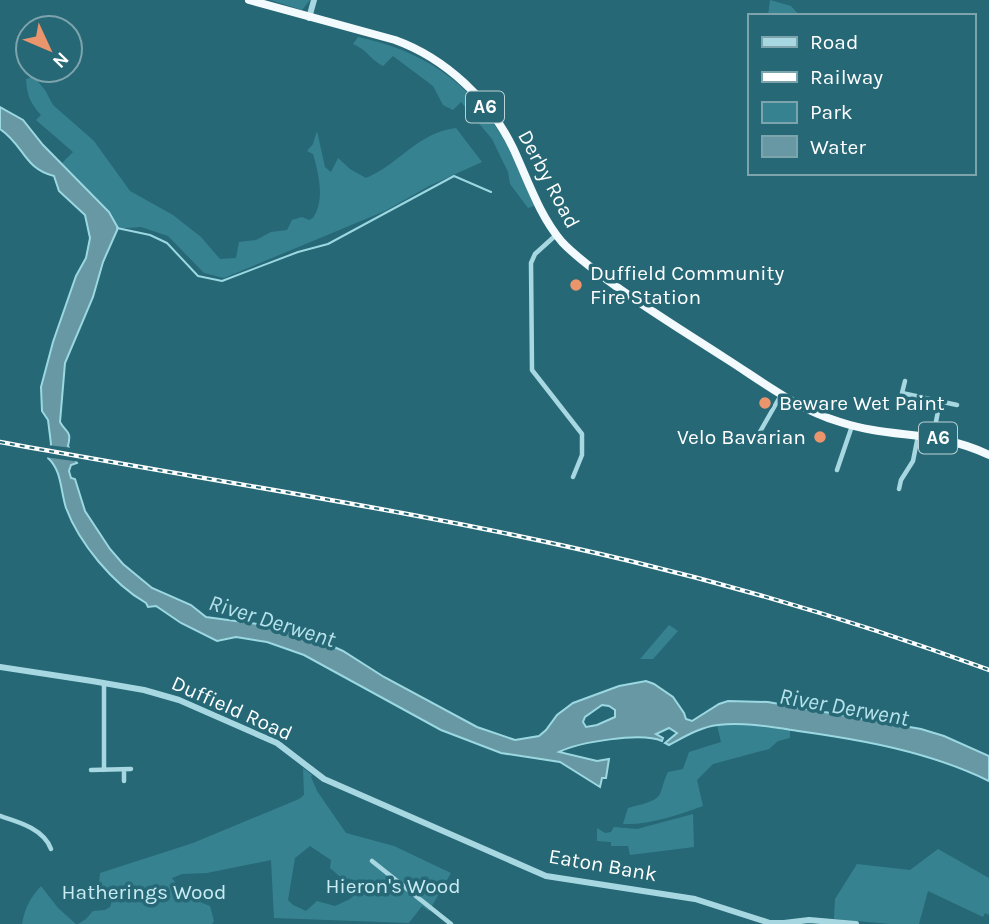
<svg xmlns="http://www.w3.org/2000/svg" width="989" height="924" viewBox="0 0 989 924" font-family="Karla,sans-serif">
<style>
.green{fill:#378291;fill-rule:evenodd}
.water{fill:#6798a3;stroke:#9bd8e2;stroke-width:2;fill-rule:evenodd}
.pier{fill:#266876}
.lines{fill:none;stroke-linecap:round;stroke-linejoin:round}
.stream{stroke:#9bd8e2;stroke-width:2}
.minor{stroke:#a7d8e2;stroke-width:4.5}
.tertiary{stroke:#a7d8e2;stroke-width:6}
.trunk{stroke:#f2fafd;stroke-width:8}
.rail-casing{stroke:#fff;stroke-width:4.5}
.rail{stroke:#266876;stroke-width:2;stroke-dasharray:5;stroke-linecap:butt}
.poi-dot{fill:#ea956c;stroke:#266876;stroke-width:2.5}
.labels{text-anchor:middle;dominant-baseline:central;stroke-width:7;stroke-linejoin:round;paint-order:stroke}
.shield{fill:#266876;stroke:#bed2d6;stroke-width:2}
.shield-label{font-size:19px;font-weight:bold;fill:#fff}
.street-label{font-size:21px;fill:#fff;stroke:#266876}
.poi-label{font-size:21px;fill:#fff;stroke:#266876;text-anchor:start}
.park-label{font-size:21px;fill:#c9ebf2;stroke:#266876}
.water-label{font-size:23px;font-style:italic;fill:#b5e2eb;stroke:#266876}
</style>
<rect width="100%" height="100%" fill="#266876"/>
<!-- green -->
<path class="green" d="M 270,0 L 310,0 L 302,10 Z
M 770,0 L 791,6 L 800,16 L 768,16 Z
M 358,37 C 421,50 469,81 503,138 C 515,159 524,184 534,206 L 528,208 L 510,184 L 508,172 L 492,139 L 461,102 L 453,110 L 443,105 L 433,86 L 393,56 L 383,66 C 372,61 366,49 353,44 Z
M 34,77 L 45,90 L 53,105 L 94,141 L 130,191 L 173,215 L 201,237 L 220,259 L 236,258 L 239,242 L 256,240 L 271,232 L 287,230 L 292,220 L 302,217 L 309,220 L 313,218 C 325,201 319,174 313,154 L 307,151 L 313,144 L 317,131 L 325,167 L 331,172 L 338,158 L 350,169 L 366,178 C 398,165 417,133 456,128 L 482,162 L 429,186 L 385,211 L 224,278 L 204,273 L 168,236 L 141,227 L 112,229 L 109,212 C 92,198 79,179 62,163 L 73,152 L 36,120 L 41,115 C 30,103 27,95 26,79 Z
M 669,625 L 678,631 L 653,659 L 640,659 Z
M 717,725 L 745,725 L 790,730 L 790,738 L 778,741 L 769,749 L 713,764 L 697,780 L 703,806 C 678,815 650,825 623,824 L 628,808 C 637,805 655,803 660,794 C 663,787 664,779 668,772 L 683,769 L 689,752 L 721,742 Z
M 303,768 L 312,775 L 311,777 L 317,791 L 346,833 L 394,846 L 451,873 L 429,911 L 422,906 L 409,923 L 274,918 L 271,860 L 207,873 L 182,874 L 172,878 L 185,896 L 210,906 L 214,921 L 212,924 L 78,924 L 86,919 L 93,911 L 105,910 L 110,907 L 113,898 L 99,884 L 100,873 L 193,843 L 299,799 L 304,795 ZM 310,846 L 331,860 L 330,868 L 345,881 L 349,878 L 358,891 L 350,899 L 335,906 L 317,901 L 306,911 L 293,905 L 288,900 L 295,858 Z
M 693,814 L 694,847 L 630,855 L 628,846 L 611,846 L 611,842 L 597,841 L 597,828 L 605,833 L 611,832 L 614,827 L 637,829 Z
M 938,849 L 989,878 L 989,915 L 985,913 L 983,917 L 928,891 L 919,924 L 890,924 L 834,919 L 835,899 L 857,864 L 910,870 Z
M 41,886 L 58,908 L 76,924 L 22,924 C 25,908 30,898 41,886 Z"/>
<!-- water -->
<path class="water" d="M 0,107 L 23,120 L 43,145 L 109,212 L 118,228 L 103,262 L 93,297 L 65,363 L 60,422 C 66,433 72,430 68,446 L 77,463 L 71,465 L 69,471 L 71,478 L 75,479 L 85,511 L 110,549 L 123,564 L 152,588 L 191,605 L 206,617 L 294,629 L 343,651 L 384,677 L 477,727 L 515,740 L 539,736 L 546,730 L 557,715 L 573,703 L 619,686 L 646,681 L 654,684 L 673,697 L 684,713 L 686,719 L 692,721 L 719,704 L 728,701 L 768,702 L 921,729 L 944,736 L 989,756 L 989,781 C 930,752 863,740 798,731 C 772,727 744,722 718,725 C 700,727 684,737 669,745 L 665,743 L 677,733 L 669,728 L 656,734 L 663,738 L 662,741 C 641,732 579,742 559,752 L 597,761 L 609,759 L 606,778 L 602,778 L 600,787 L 560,762 L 501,753 L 441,730 L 304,655 L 267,642 L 236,637 L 217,641 L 181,623 L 156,606 L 148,607 L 146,603 C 113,584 79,543 66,508 C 60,489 62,471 48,458 L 51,444 L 48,420 L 42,411 L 41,387 L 53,342 L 76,276 L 86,258 L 90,238 L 85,215 L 59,191 L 54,176 C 24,169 24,145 0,129 ZM 602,705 L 609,706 L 615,710 L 615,717 L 597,725 L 586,727 L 583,722 L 585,717 Z"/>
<!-- pier -->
<path class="pier" d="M 47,445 L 73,448 L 81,462 L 44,457 Z"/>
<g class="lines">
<!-- stream -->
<path class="stream" d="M 117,228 L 150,235 L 167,243 L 198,276 L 222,281 L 298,252 L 328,244 L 454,176 L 491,192"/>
<!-- minor -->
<path class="minor" d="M 556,235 L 535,254 L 531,263 L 532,370 L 582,434 L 582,455 L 573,477
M 905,381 L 902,393 L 957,405
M 757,437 L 781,395
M 933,437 L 940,401
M 837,470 L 852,426
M 899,489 L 901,480 L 913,461 L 918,436
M 104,683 L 104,770
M 91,770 L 131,769
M 124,781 L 124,770
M 0,816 C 19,822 44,829 51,849
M 372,861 L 451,924"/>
<!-- tertiary -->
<path class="tertiary" d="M 309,18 L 314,0
M 0,667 L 92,681 L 144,690 L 179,700 L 277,743 L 324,779 L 546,876 L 695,899 L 770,923 L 784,923 L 809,920 L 856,924"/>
<!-- trunk -->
<path class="trunk" d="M 249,0 L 395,40 C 445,58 490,100 513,148 C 528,180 539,215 562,242 C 575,256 591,267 606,279 C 645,308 685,332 725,358 C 763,382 797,409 840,422 C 892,439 938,430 989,455"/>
<defs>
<path id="rail" d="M 0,442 C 210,481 422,511 630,561 C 751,590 872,627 989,670"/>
</defs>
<!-- rail casing -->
<use href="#rail" class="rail-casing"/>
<!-- rail -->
<use href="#rail" class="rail"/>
</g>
<!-- markers -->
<g class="poi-dot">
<circle cx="576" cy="285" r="7"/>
<circle cx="765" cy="403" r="7"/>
<circle cx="820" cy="437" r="7"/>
</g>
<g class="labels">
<!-- shield labels -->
<g class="shield">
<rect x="466" y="91.5" width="38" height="31" rx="5"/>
<rect x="919" y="422.5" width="38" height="31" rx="5"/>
</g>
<g class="shield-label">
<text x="485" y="107">A6</text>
<text x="938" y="438">A6</text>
</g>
<!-- street labels -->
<g class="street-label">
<text transform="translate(549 179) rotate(62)">Derby Road</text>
<text transform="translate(232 708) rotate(24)">Duffield Road</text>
<text transform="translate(603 865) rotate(10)">Eaton Bank</text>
</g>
<!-- poi labels -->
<g class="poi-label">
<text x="590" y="273">Duffield Community<tspan x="590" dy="24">Fire Station</tspan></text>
<text x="779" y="403">Beware Wet Paint</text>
<text x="806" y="437" text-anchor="end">Velo Bavarian</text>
</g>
<!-- park labels -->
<g class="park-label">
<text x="393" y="886">Hieron's Wood</text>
<text x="144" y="892">Hatherings Wood</text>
</g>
<!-- water labels -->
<g class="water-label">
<text transform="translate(272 621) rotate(17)">River Derwent</text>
<text transform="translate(844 707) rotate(10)">River Derwent</text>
</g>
</g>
<!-- legend -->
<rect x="748" y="14" width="228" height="161" fill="#266876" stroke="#7da4ad" stroke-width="2"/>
<rect x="762" y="37" width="35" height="10" fill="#a7d8e2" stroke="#7da4ad" stroke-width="2"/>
<text x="810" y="49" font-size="21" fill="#ffffff">Road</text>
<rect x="762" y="72" width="35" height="10" fill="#ffffff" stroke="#7da4ad" stroke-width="2"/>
<text x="810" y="84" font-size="21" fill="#ffffff">Railway</text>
<rect x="762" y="102" width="35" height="21" fill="#378291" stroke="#7da4ad" stroke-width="2"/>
<text x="810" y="119" font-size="21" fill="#ffffff">Park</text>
<rect x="762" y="136" width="35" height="21" fill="#6798a3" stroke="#7da4ad" stroke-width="2"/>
<text x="810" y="154" font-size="21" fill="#ffffff">Water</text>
<!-- north arrow -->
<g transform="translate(49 49) rotate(134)"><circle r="33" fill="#266876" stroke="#7da4ad" stroke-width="2"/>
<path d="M0-5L12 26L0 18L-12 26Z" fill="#ea956c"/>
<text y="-10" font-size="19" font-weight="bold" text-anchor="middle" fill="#ffffff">N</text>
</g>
</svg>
